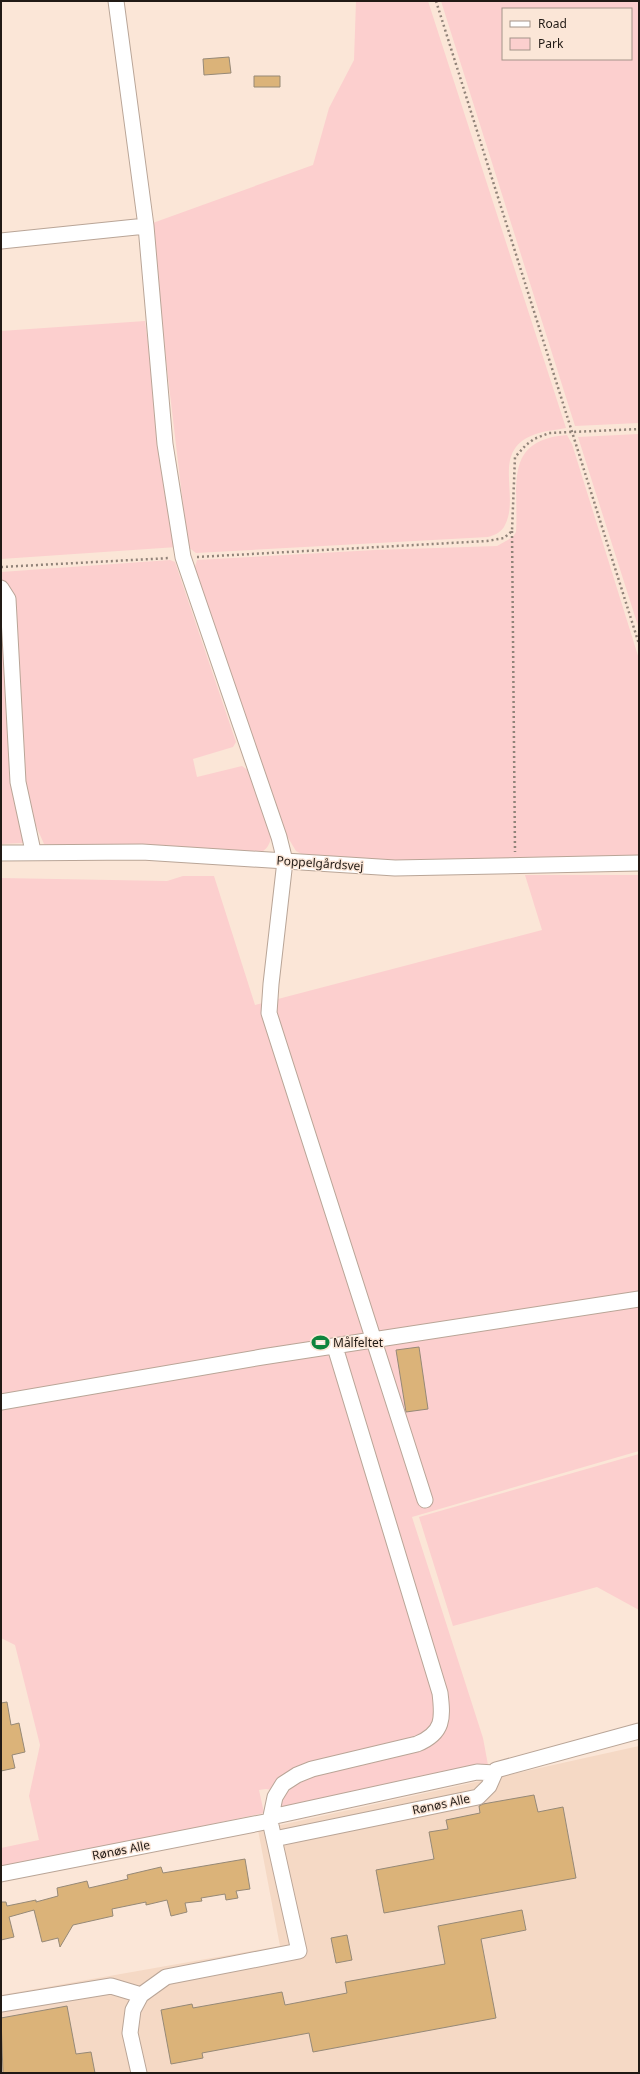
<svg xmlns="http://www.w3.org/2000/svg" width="640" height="2074" viewBox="0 0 640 2074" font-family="'Noto Sans',sans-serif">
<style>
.built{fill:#f5d9c5}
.green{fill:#fccfce;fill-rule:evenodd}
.building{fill:#dbb379;stroke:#968977}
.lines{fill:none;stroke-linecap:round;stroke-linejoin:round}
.minor-casing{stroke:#b9a597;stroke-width:17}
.path{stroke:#918379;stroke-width:2.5;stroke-dasharray:2 3;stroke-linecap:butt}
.minor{stroke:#fff;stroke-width:15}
.labels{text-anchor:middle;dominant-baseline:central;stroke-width:3;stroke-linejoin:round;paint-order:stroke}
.street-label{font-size:12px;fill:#211a15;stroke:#fbe6d7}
.poi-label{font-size:12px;fill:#211a15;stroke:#fbe6d7;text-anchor:start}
</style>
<rect width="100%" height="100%" fill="#fbe6d7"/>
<!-- built -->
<path class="built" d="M 639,1746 L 639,2073 L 1,2073 L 1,1995 L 280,1946 L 258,1830 Z"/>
<!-- green -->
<path class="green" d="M 356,1 L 428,1 L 566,428 C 557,430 548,430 539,433 C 488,448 521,494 505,525 C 502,532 495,535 488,537 L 196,553 L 188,547 L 150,224 L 313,165 L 329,108 L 354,60 Z
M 441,1 L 639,1 L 639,423 L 575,426 ZM 503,9 L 631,9 L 631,59 L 503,59 Z
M 145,321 L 177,547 L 1,559 L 1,331 Z
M 639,434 L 639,629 L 578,437 Z
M 567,435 L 572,444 L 639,659 L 639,856 L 361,861 L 305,856 L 296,851 L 287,836 L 193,574 L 197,560 L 375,550 L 497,546 L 513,537 L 516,532 C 519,485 503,440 567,435 Z
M 170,560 L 175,562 L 236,742 L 233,747 L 193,759 L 197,777 L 242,766 L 249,771 L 271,836 C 270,845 267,849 259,854 L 44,844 L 29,810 L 1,572 Z
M 1,615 L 23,843 L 1,844 Z
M 525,875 L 639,875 L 639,1451 L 412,1517 L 483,1738 L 488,1765 L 281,1808 L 284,1795 L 294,1786 L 286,1792 L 266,1789 L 259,1790 L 264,1813 L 1,1869 L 1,1848 L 39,1840 L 29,1796 L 40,1745 L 15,1645 L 1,1638 L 1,878 L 167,881 L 183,876 L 214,876 L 255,1005 L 542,930 Z
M 639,1454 L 639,1610 L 597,1587 L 453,1626 L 419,1517 Z"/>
<!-- building -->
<path class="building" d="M 229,57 L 231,73 L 204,75 L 203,59 Z
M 254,76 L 280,76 L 280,87 L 254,87 Z
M 419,1347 L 428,1409 L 406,1412 L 396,1350 Z
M 7,1702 L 11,1725 L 19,1723 L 25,1752 L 12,1755 L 15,1768 L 1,1771 L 1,1703 Z
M 534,1795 L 538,1812 L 563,1807 L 576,1878 L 384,1913 L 376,1870 L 434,1859 L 429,1832 L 448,1829 L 446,1820 L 480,1813 L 479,1806 L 483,1804 Z
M 245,1859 L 250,1889 L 236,1891 L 238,1898 L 226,1900 L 225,1894 L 201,1898 L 202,1901 L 185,1903 L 187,1912 L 171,1916 L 167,1900 L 146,1905 L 146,1902 L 112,1909 L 113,1916 L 73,1925 L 60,1947 L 58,1938 L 42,1942 L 34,1910 L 9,1917 L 14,1937 L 1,1940 L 1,1902 L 6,1902 L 7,1906 L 36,1900 L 36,1902 L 58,1896 L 57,1888 L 87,1881 L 89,1888 L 128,1879 L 127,1875 L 161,1867 L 163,1873 Z
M 522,1910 L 526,1930 L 481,1939 L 496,2018 L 313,2052 L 309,2033 L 202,2053 L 203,2058 L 171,2064 L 161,2010 L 192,2004 L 193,2008 L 282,1992 L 285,2005 L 347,1993 L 345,1982 L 445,1964 L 438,1926 Z
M 347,1935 L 352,1960 L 336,1963 L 331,1938 Z
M 67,2006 L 76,2054 L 91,2052 L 95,2073 L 3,2073 L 1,2018 Z"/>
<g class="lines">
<defs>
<path id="minor" d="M 116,1 L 146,226 L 165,444 L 183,557 L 279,837 L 285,861 L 271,984 L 269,1013 L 425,1500
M 1,241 L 146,226
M 1,588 L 8,599 L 18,782 L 33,851
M 1,853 L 142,852 L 395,868 L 639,863
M 1,1402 L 262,1357 L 639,1299
M 271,1817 L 477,1772 L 495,1773
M 274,1839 L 478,1797 L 489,1786 L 496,1770 L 639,1731
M 1,1874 L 270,1821
M 1,2004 L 111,1986 L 141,1995
M 139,2073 L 130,2033 L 133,2010 L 141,1995 L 166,1977 L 299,1951 L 270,1821 L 275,1797 L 283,1784 L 297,1775 L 312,1769 L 417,1744 C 444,1733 443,1718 440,1693 L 335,1347"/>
</defs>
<!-- minor casing -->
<use href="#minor" class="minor-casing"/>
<!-- path -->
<path class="path" d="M 436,1 L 639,644
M 512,531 L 515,852
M 197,557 L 487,541 L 504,538 L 512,531 L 515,457 L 526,445 L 534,439 L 549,433 L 639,429
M 1,567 L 170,558"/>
<!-- minor -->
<use href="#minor" class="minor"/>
</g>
<!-- icons -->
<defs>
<symbol id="stadium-bare" viewBox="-9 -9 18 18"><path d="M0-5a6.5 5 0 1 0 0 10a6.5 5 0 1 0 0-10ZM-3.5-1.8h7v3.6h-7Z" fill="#0f843d" stroke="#fbe6d7" stroke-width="2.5" paint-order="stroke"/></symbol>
</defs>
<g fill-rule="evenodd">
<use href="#stadium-bare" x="308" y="1330" width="25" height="25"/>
</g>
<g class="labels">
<!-- street labels -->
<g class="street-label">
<text transform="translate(320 863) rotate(4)">Poppelgårdsvej</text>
<text transform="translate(441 1804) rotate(-12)">Rønøs Alle</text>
<text transform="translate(121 1850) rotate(-11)">Rønøs Alle</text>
</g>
<!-- poi labels -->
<g class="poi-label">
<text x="333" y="1342">Målfeltet</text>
</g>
</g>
<!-- border -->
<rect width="640" height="2074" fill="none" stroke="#211a15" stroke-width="4"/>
<!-- legend -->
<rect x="502" y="8" width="130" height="52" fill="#fbe6d7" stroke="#a49489"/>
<rect x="510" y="21" width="20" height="6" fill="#ffffff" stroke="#a49489"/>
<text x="538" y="28" font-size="12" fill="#211a15">Road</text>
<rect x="510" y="38" width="20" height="12" fill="#fccfce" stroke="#a49489"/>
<text x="538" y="48" font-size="12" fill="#211a15">Park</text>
</svg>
